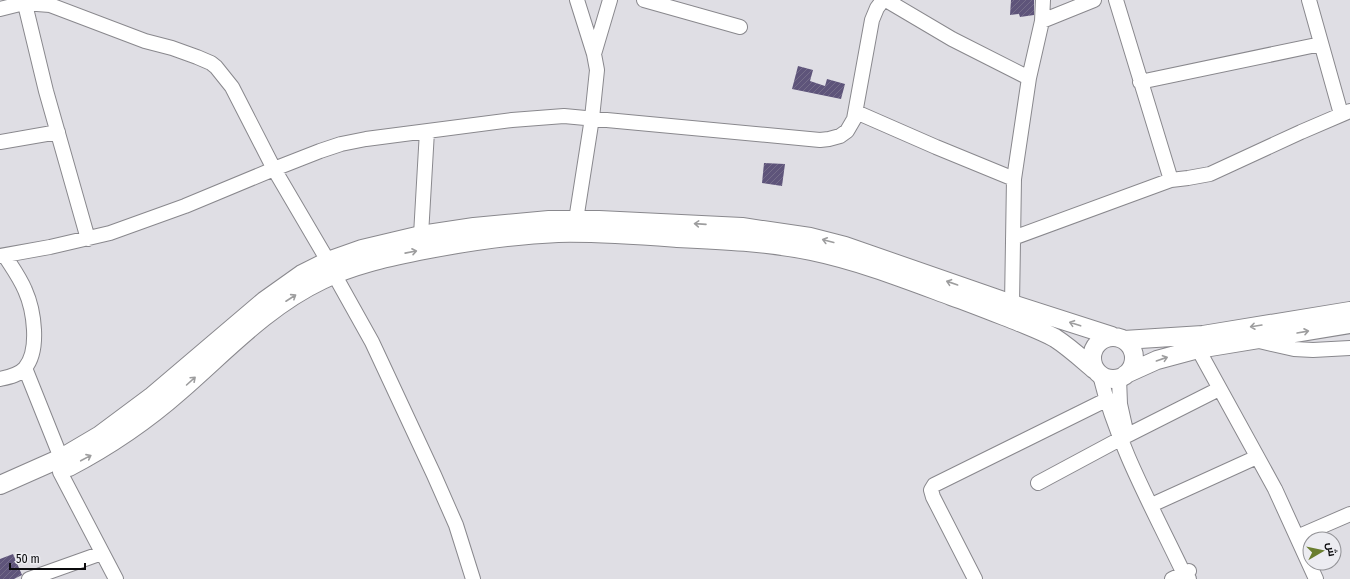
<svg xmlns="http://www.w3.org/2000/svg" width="1350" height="579" viewBox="0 0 1350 579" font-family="'Fira Sans Condensed',Cairo,sans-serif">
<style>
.building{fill:url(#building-hatch)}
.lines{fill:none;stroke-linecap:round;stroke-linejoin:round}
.minor-casing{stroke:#89888d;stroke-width:16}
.major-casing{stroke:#89888d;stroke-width:20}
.minor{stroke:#fff;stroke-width:14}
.major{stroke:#fff;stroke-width:18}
.oneway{stroke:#9d9d9e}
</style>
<defs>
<pattern id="building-hatch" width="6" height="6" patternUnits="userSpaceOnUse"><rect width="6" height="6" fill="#5e547a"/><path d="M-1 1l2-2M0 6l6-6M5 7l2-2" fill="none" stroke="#746c89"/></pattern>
</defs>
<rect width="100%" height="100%" fill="#dfdee4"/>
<!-- building -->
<path class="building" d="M 1011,0 L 1034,0 L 1034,15 L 1020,17 L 1019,14 L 1010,15 Z
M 798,66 L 813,70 L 810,81 L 825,86 L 827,79 L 845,84 L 841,99 L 792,89 Z
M 764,163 L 785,164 L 782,186 L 762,183 Z
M 13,554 L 22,575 L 14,579 L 0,579 L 0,559 Z"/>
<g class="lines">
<defs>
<path id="minor" d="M 24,0 L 46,91 L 88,239
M 644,0 L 740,27
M 886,0 L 952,39 L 1029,78
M 1116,0 L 1171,180
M 1309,0 L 1341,114
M 0,9 L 24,3 L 50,5 L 145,41 L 172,48 L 197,57 L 211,63 L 216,67 L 232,87 L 274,169 L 328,261
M 1042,21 L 1094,0
M 594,54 L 610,0
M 1140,82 L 1321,44
M 856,112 L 936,147 L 1014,179
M 0,142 L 58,132
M 576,220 L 592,118 L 597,70 L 594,54 L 577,0
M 421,235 L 427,131
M 1013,238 L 1171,180 L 1188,178 L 1210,174 L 1301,132 L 1350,111
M 0,256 L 50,247 L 110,233 L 185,206 L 274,169 L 320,151 L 341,144 L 366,139 L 512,120 L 564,116 L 820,140 L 829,139 L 840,136 L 847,131 L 854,119 L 872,20 L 877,8 L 883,0
M 334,274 L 372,342 L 434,475 L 456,525 L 473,579
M 1012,304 L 1014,179 L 1029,78 L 1042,21 L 1043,0
M 1259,341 L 1294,349 L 1313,350 L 1350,348
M 1198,349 L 1275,489 L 1316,579
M 25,368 L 61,458
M 1100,375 C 1117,445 1153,509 1184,574 L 1189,579
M 1119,378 L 1120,404 L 1126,431
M 0,379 C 9,377 19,375 25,368 C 40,350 34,310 25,290 C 20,278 12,267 5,256
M 60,472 L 116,579
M 1038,483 L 1120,439 L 1219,389
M 1158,502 L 1257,457
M 1297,537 L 1350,514
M 29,579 L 102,553
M 975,579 L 933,497 L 931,490 L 934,485 L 1106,400
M 1172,579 L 1189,571"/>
<path id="major" d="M1092 358a21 21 0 1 1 42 0a21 21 0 1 1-42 0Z
M 1124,340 L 1203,335 L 1350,311
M 1126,374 L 1157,360 L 1198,349 L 1350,324
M 69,467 C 109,446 146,421 180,391 C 225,352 267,306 322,280 C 352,265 385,258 419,251 C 465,242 511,235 558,233 C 598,232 637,235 677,238 C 722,240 767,242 811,251 C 859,261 905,279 951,296 C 974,304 996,313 1019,322 C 1031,327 1044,332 1055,338 C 1069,347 1082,359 1095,370
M 0,485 L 61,458 L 100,435 L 151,397 L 264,301 L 302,274 L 328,261 L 362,249 L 421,235 L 474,227 L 549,220 L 599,220 L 742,227 L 810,237 L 845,246 L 1012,304 L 1112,336"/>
</defs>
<!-- minor casing -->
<use href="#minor" class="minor-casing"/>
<!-- major casing -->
<use href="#major" class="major-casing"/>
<!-- minor -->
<use href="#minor" class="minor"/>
<!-- major -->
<use href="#major" class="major"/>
</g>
<!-- one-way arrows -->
<defs><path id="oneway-shaft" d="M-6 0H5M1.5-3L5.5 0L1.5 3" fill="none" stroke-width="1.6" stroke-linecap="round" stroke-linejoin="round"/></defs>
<g class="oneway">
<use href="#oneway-shaft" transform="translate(700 224) rotate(-176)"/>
<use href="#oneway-shaft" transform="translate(828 241) rotate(-165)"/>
<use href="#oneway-shaft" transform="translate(411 252) rotate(-11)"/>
<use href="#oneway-shaft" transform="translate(952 283) rotate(-161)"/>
<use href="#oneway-shaft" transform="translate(291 298) rotate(-33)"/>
<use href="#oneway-shaft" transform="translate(1075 324) rotate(-162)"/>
<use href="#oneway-shaft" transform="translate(1256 326) rotate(171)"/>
<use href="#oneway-shaft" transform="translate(1303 332) rotate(-10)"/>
<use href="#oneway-shaft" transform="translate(1162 359) rotate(-19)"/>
<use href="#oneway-shaft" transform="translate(191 381) rotate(-42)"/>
<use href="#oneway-shaft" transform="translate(86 458) rotate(-28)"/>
</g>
<!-- north arrow -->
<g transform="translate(1322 551) rotate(81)"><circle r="19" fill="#ececf1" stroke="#929296"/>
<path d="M0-3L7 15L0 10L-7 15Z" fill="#6a7e2f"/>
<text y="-6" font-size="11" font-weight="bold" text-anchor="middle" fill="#0b0b0d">ش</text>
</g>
<!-- scale -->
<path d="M10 563v6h75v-6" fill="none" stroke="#0b0b0d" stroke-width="2"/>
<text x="16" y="563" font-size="12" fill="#0b0b0d" stroke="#ececf1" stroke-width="3" paint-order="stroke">50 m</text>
</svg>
